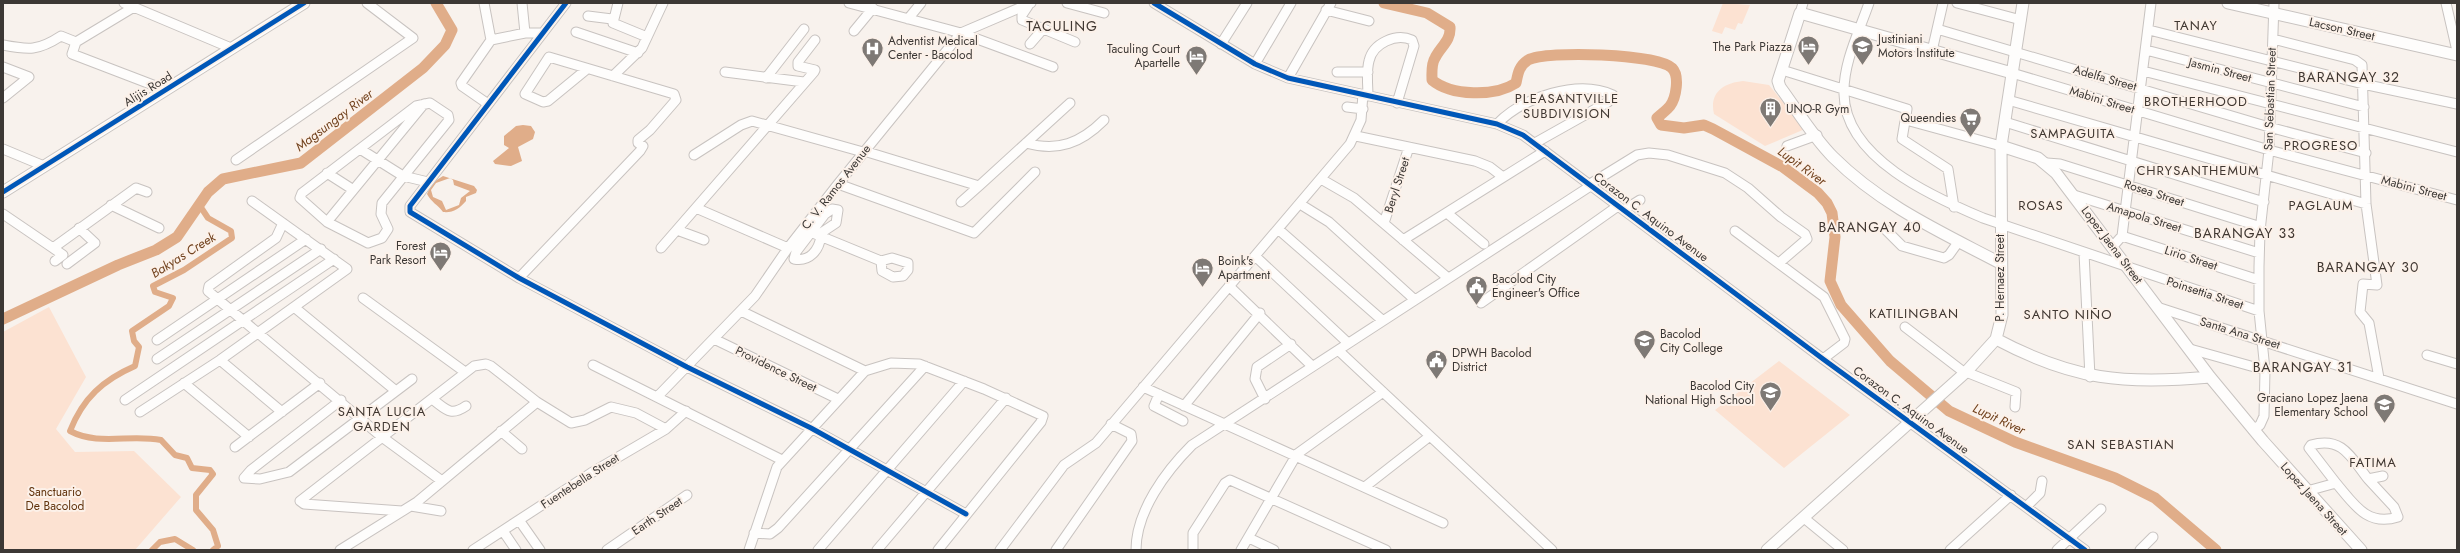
<svg xmlns="http://www.w3.org/2000/svg" width="2460" height="553" viewBox="0 0 2460 553" font-family="Jost,sans-serif">
<style>
.green{fill:#fce2d2}
.water{fill:#e0ad89;fill-rule:evenodd}
.lines{fill:none;stroke-linecap:round;stroke-linejoin:round}
.canal{stroke:#e0ad89;stroke-width:6}
.river{stroke:#e0ad89;stroke-width:11}
.minor-casing{stroke:#c8c3c0;stroke-width:11}
.major-casing{stroke:#c8c3c0;stroke-width:13}
.minor{stroke:#fefdfc;stroke-width:9}
.major{stroke:#fefdfc;stroke-width:11}
.cycleway-casing{stroke:#fcf1e9;stroke-width:8}
.cycleway{stroke:#0057b8;stroke-width:5}
.labels{text-anchor:middle;dominant-baseline:central;stroke-width:4;stroke-linejoin:round;paint-order:stroke}
.street-label{font-size:12px;fill:#3c3835;stroke:#fcf1e9}
.poi-label{font-size:12px;fill:#3c3835;stroke:#fcf1e9;text-anchor:start}
.park-label{font-size:12px;fill:#61330d;stroke:#fcf1e9}
.neighbourhood-label{font-size:13px;letter-spacing:1px;fill:#403731;stroke:#fcf1e9}
.water-label{font-size:13px;font-style:italic;fill:#72431f;stroke:#fcf1e9}
.quarter-label{font-size:14px;letter-spacing:1px;fill:#403731;stroke:#fcf1e9}
</style>
<rect width="100%" height="100%" fill="#f8f2ed"/>
<!-- green -->
<path class="green" d="M 1723,3 L 1750,5 L 1742,24 L 1738,23 L 1735,30 L 1725,27 L 1722,34 L 1712,31 Z
M 1743,81 L 1769,85 L 1805,129 L 1765,146 L 1714,114 C 1709,93 1723,83 1743,81 Z
M 49,307 L 86,377 L 56,429 L 75,452 L 134,451 L 181,497 L 135,550 L 3,550 L 3,332 Z
M 1779,361 L 1850,415 L 1784,468 L 1715,410 Z"/>
<!-- water -->
<path class="water" d="M 523,125 L 531,126 L 535,132 L 533,139 L 518,147 L 522,161 L 511,166 L 495,164 L 493,161 L 509,148 L 504,145 L 504,136 L 516,126 Z
M 443,176 L 474,186 L 477,190 L 476,193 L 466,197 L 466,201 C 459,209 453,213 443,212 C 438,205 431,202 427,194 L 432,183 ZM 450,178 L 453,180 L 454,185 L 470,191 L 461,198 L 459,205 L 446,210 L 442,201 L 433,197 L 431,190 L 436,183 Z"/>
<g class="lines">
<!-- canal -->
<path class="canal" d="M 200,206 L 208,218 L 231,231 L 232,238 L 184,270 L 153,286 L 155,292 L 173,298 L 169,306 L 132,331 L 134,341 L 139,347 L 135,366 C 103,380 83,398 70,431 C 98,446 130,434 161,440 L 175,455 L 187,458 L 192,468 L 210,470 L 213,474 L 196,495 L 196,510 L 213,530 L 218,546 L 213,550
M 152,550 L 160,542 L 175,539 L 193,550"/>
<!-- river -->
<path class="river" d="M 1384,3 L 1427,13 L 1450,27 C 1451,41 1441,46 1435,58 C 1431,64 1432,73 1432,80 C 1451,96 1495,97 1516,83 C 1518,73 1519,66 1528,60 C 1547,50 1657,54 1672,68 C 1680,76 1676,98 1670,106 C 1667,110 1661,114 1657,118 L 1661,125 L 1684,128 L 1704,125 L 1713,129 L 1783,167 L 1818,193 L 1827,203 L 1832,213 L 1835,237 L 1830,281 L 1841,305 L 1890,361 L 1949,411 L 2015,442 L 2115,478 L 2155,498 L 2216,550
M 3,319 L 118,265 L 156,250 L 177,237 L 208,192 L 223,179 L 301,163 L 423,68 L 445,45 L 452,30 L 436,3"/>
<defs>
<path id="minor" d="M 124,3 L 231,48
M 484,3 L 491,40 L 461,83 L 462,86 L 488,104
M 522,3 L 525,33
M 566,3 L 410,206 L 410,212 L 519,278 L 687,367 L 811,428 L 966,514
M 618,3 L 613,23 L 647,37
M 849,3 L 961,33 L 1053,67
M 1067,3 L 1104,13
M 1154,3 L 1255,64 L 1288,78 L 1497,124 L 1523,135 L 1823,359 L 2085,550
M 1869,3 C 1859,32 1843,63 1844,94 C 1845,158 1933,197 1983,218 L 2259,311
M 1957,3 L 2021,20
M 2446,3 L 2457,51
M 1028,6 L 1022,15 L 1022,20 L 1075,42
M 134,7 L 76,42 L 72,54 L 166,90
M 1326,10 L 1369,21
M 1800,13 L 1803,3
M 588,16 L 612,19
M 908,19 L 921,3
M 1937,29 L 2269,127 L 2366,153
M 2149,30 L 2363,84 L 2457,104
M 854,31 L 873,8
M 576,32 L 638,53
M 2273,39 L 2355,60 L 2362,65 L 2366,204 L 2377,285 L 2363,284 L 2360,312 L 2369,323 L 2379,378
M 491,40 L 525,33 L 543,33
M 1030,44 L 1043,29
M 1221,44 L 1247,3
M 3,45 C 29,50 38,51 61,36 L 76,42
M 2146,50 L 2364,107
M 1932,51 L 1943,3
M 1255,64 L 1291,3
M 3,67 L 29,77 L 3,98
M 1782,70 L 1907,109 L 1902,139 L 1948,169 L 1954,207
M 2143,71 L 2457,152
M 725,72 L 804,82
M 1337,72 L 1368,72
M 2012,73 L 2269,150 L 2457,200
M 613,76 L 642,48 L 663,3
M 766,78 L 804,29
M 1288,78 L 1331,3
M 1368,96 C 1368,85 1366,72 1369,61 C 1373,43 1396,33 1412,40 L 1414,46 L 1397,103
M 2008,100 L 2366,204
M 430,103 L 448,115 L 449,120 L 382,203 L 381,214 L 388,229 L 382,238 L 368,243 L 327,222 L 300,198 L 302,193 L 416,106 Z
M 1347,107 L 1363,109
M 1906,120 L 2001,146
M 2005,122 L 2264,202
M 1497,124 C 1523,97 1578,79 1613,95 L 1608,102 L 1535,143
M 1356,136 L 1475,161 L 1490,167 L 1503,177
M 1026,143 C 1058,152 1081,143 1104,120
M 1787,146 L 1817,135
M 3,149 L 44,166
M 360,149 L 403,176 L 428,182
M 864,151 L 979,186 L 1070,103
M 694,155 L 741,125 L 752,121 L 863,152
M 236,160 L 413,38 L 367,3
M 2047,163 L 2060,164 L 2261,227
M 327,173 L 352,189
M 1321,179 L 1354,198 L 1448,278
M 838,184 L 974,233 L 1035,172
M 1590,184 L 1637,155 L 1649,153 L 1668,155 L 1725,173 L 1748,188 L 1781,217 L 1805,234 L 1807,239 L 1779,263
M 2074,195 L 2259,253
M 961,202 L 979,186
M 1300,204 L 1329,222 L 1415,300
M 111,205 L 159,228
M 696,208 L 788,248
M 1624,210 L 1640,200
M 1447,213 L 1484,244
M 3,214 L 53,248 L 136,188 L 147,192
M 327,222 L 424,104
M 283,223 L 276,238 L 209,286 L 208,291 L 382,437 L 442,481
M 1384,223 L 1409,147
M 803,229 L 881,261
M 1278,229 L 1382,320
M 677,230 L 704,240
M 1886,230 L 1902,246 L 1944,258 L 1949,255 L 1959,241
M 1735,231 L 1824,297 L 1845,339 L 1844,343 L 1823,359
M 818,235 L 836,223 L 838,210 L 832,209 L 825,214 L 796,252 L 794,259 C 810,262 819,250 821,236
M 2122,236 L 2259,280
M 1403,240 L 1545,151
M 2113,246 L 2122,236 L 2151,3
M 53,248 L 63,255 L 55,261
M 661,248 L 814,72 L 815,70 L 798,66 L 798,62 L 815,40
M 2084,253 L 2090,377
M 1255,256 L 1348,343
M 892,258 L 908,263 L 908,270 L 903,276 L 893,277 L 882,271 L 881,261 Z
M 67,264 L 95,243 L 79,228
M 519,278 L 640,151 L 643,146 L 638,143 L 638,140 L 650,130 L 676,100 L 674,94 L 549,57 L 525,94 L 543,102 L 548,101 L 587,69
M 1229,286 L 1312,366
M 363,298 L 465,372
M 1481,303 L 1618,206
M 294,307 L 396,391
M 2160,308 L 2457,404
M 741,311 L 865,371
M 1905,327 L 1965,373
M 714,339 L 838,399
M 157,340 L 306,239
M 2190,349 L 2265,370
M 1338,350 L 1552,550
M 2427,355 L 2457,364
M 157,359 L 321,249
M 220,360 L 282,412
M 593,365 L 782,460
M 1966,372 L 2016,392 L 2015,407
M 184,383 L 249,437
M 1143,387 L 1443,523
M 1159,394 L 1154,406 L 1183,421
M 658,396 L 755,296 L 788,248 L 838,184 L 961,33 L 1031,3
M 432,399 C 446,409 450,417 466,406
M 1265,399 L 1255,379 L 1257,367 L 1291,344
M 125,400 L 334,259
M 341,400 L 251,470 L 244,478 L 260,479 L 289,472 L 412,379
M 1184,406 L 1260,313
M 140,412 L 220,360 L 347,269 L 252,201
M 2253,430 L 2260,425 L 2264,416 L 2265,370 L 2259,311 L 2259,267 L 2260,231 L 2269,150 L 2274,3
M 501,431 L 522,449
M 235,447 L 320,383
M 2336,483 C 2354,504 2367,527 2398,517 L 2394,507 L 2368,479
M 1366,486 L 1430,436
M 2307,491 L 2336,483 L 2309,448 L 2311,445 C 2342,436 2351,457 2368,479 L 2383,476
M 411,506 L 441,511
M 2026,507 L 2040,493 L 2042,481
M 402,511 L 304,504 L 300,501 L 474,366 L 486,364 L 491,366 L 537,402 L 571,423 L 585,420 L 611,407 L 636,413 L 666,429
M 1804,518 L 1843,550
M 519,520 L 540,550
M 503,531 L 516,550
M 754,533 L 770,534 L 778,528 L 925,366
M 1249,538 L 1274,550
M 340,550 L 417,502 L 537,402
M 473,550 L 591,473 L 666,429 L 686,411
M 607,550 L 687,495
M 749,550 L 777,467 L 865,371 L 891,363 L 919,364 L 984,389 L 1043,416 L 1041,422 L 938,550
M 818,550 L 964,381
M 877,550 L 1006,398
M 1000,550 L 1064,465 L 1096,443 L 1350,144 L 1361,120 L 1363,94
M 1056,550 L 1132,441 L 1131,434 L 1111,424
M 1136,550 C 1136,511 1166,471 1192,445 L 1592,185
M 1193,550 L 1193,533 L 1225,483 L 1230,480 L 1386,550
M 1241,550 L 1297,454 L 1383,392
M 1950,550 L 2011,495
M 2057,550 L 2101,509
M 2140,550 L 2153,537"/>
<path id="major" d="M 2228,3 L 2457,55
M 2001,146 L 2038,158 L 2056,173 L 2210,377 L 2263,441 L 2361,550
M 3,192 L 304,3
M 2000,263 C 1941,232 1881,205 1833,157 C 1813,137 1797,110 1780,87 L 1778,81 L 1800,13 L 2012,73
M 1996,339 C 2073,380 2124,385 2210,377
M 1767,550 L 1966,372 L 1996,339 L 2002,315 L 2001,146 L 2023,3"/>
</defs>
<!-- minor casing -->
<use href="#minor" class="minor-casing"/>
<!-- major casing -->
<use href="#major" class="major-casing"/>
<!-- minor -->
<use href="#minor" class="minor"/>
<!-- major -->
<use href="#major" class="major"/>
<defs>
<path id="cycleway" d="M 566,3 L 410,206 L 410,212 L 519,278 L 687,367 L 811,428 L 966,514
M 1154,3 L 1255,64 L 1288,78 L 1497,124 L 1523,135 L 1823,359 L 2085,550
M 3,192 L 304,3"/>
</defs>
<!-- cycleway casing -->
<use href="#cycleway" class="cycleway-casing"/>
<!-- cycleway -->
<use href="#cycleway" class="cycleway"/>
</g>
<!-- icons -->
<defs>
<symbol id="university-pin" viewBox="-11 -11 22 30"><path d="M0 17L-7.5 6A9.5 9.5 0 1 1 7.5 6Z" fill="#7e7975" stroke="#fcf1e9"/><path d="M0-5L7-2L0 1L-7-2ZM-4 1L0 2.5L4 1V4Q0 6-4 4Z" fill="#fff"/></symbol>
<symbol id="hotel-pin" viewBox="-11 -11 22 30"><path d="M0 17L-7.5 6A9.5 9.5 0 1 1 7.5 6Z" fill="#7e7975" stroke="#fcf1e9"/><path d="M-6-4.5h1.5V1H6V5H4.5V3h-9V5H-6ZM-4 0a1.8 1.8 0 1 1 3.6 0ZM.5 0V-2.5h3Q6-2.5 6 0Z" fill="#fff"/></symbol>
<symbol id="hospital-pin" viewBox="-11 -11 22 30"><path d="M0 17L-7.5 6A9.5 9.5 0 1 1 7.5 6Z" fill="#7e7975" stroke="#fcf1e9"/><path d="M-5-5h3v3.5h4V-5h3V5h-3V1.5h-4V5h-3Z" fill="#fff"/></symbol>
<symbol id="building-pin" viewBox="-11 -11 22 30"><path d="M0 17L-7.5 6A9.5 9.5 0 1 1 7.5 6Z" fill="#7e7975" stroke="#fcf1e9"/><path d="M-4-6H4V6H1V3H-1V6H-4ZM-2.5-4.3h1.7v1.8h-1.7ZM.8-4.3h1.7v1.8H.8ZM-2.5-1h1.7V.8h-1.7ZM.8-1h1.7V.8H.8Z" fill="#fff"/></symbol>
<symbol id="supermarket-pin" viewBox="-11 -11 22 30"><path d="M0 17L-7.5 6A9.5 9.5 0 1 1 7.5 6Z" fill="#7e7975" stroke="#fcf1e9"/><path d="M-6-5.5h2.5l.6 2H6L4.5 2H-2.5L-4.4-4H-6ZM-1.5 3.2a1.3 1.3 0 1 0 .1 0ZM3 3.2a1.3 1.3 0 1 0 .1 0Z" fill="#fff"/></symbol>
<symbol id="civic-pin" viewBox="-11 -11 22 30"><path d="M0 17L-7.5 6A9.5 9.5 0 1 1 7.5 6Z" fill="#7e7975" stroke="#fcf1e9"/><path d="M-.6-6.5H3V-4.5H.6V-3L4-1V1h2V6H-6V1h2V-1L-.6-3ZM-1.2 2.5V6h2.4V2.5Z" fill="#fff"/></symbol>
<symbol id="school-pin" viewBox="-11 -11 22 30"><path d="M0 17L-7.5 6A9.5 9.5 0 1 1 7.5 6Z" fill="#7e7975" stroke="#fcf1e9"/><path d="M0-5L7-2L0 1L-7-2ZM-4 1L0 2.5L4 1V4Q0 6-4 4Z" fill="#fff"/></symbol>
</defs>
<g fill-rule="evenodd">
<use href="#university-pin" x="1850" y="34" width="25" height="34"/>
<use href="#hotel-pin" x="1796" y="34" width="25" height="34"/>
<use href="#hospital-pin" x="860" y="36" width="25" height="34"/>
<use href="#hotel-pin" x="1184" y="44" width="25" height="34"/>
<use href="#building-pin" x="1758" y="96" width="25" height="34"/>
<use href="#supermarket-pin" x="1958" y="106" width="25" height="34"/>
<use href="#hotel-pin" x="428" y="240" width="25" height="34"/>
<use href="#hotel-pin" x="1190" y="256" width="25" height="34"/>
<use href="#civic-pin" x="1464" y="274" width="25" height="34"/>
<use href="#university-pin" x="1632" y="328" width="25" height="34"/>
<use href="#civic-pin" x="1424" y="348" width="25" height="34"/>
<use href="#school-pin" x="1758" y="380" width="25" height="34"/>
<use href="#school-pin" x="2372" y="392" width="25" height="34"/>
</g>
<g class="labels">
<!-- street labels -->
<g class="street-label">
<text transform="translate(2342 29) rotate(13)">Lacson Street</text>
<text transform="translate(2220 70) rotate(15)">Jasmin Street</text>
<text transform="translate(2105 78) rotate(16)">Adelfa Street</text>
<text transform="translate(148 89) rotate(-32)">Alijis Road</text>
<text transform="translate(2270 99) rotate(-88)">San Sebastian Street</text>
<text transform="translate(2102 100) rotate(17)">Mabini Street</text>
<text transform="translate(1397 185) rotate(-72)">Beryl Street</text>
<text transform="translate(836 187) rotate(-52)">C. V. Ramos Avenue</text>
<text transform="translate(2414 188) rotate(15)">Mabini Street</text>
<text transform="translate(2154 193) rotate(18)">Rosea Street</text>
<text transform="translate(1651 217) rotate(37)">Corazon C. Aquino Avenue</text>
<text transform="translate(2144 217) rotate(17)">Amapola Street</text>
<text transform="translate(2112 245) rotate(53)">Lopez Jaena Street</text>
<text transform="translate(2191 258) rotate(18)">Lirio Street</text>
<text transform="translate(2000 278) rotate(-90)">P. Hernaez Street</text>
<text transform="translate(2205 293) rotate(18)">Poinsettia Street</text>
<text transform="translate(2240 333) rotate(17)">Santa Ana Street</text>
<text transform="translate(776 369) rotate(26)">Providence Street</text>
<text transform="translate(1911 410) rotate(36)">Corazon C. Aquino Avenue</text>
<text transform="translate(580 481) rotate(-33)">Fuentebella Street</text>
<text transform="translate(2314 499) rotate(48)">Lopez Jaena Street</text>
<text transform="translate(657 516) rotate(-34)">Earth Street</text>
</g>
<!-- poi labels -->
<g class="poi-label">
<text x="1878" y="39">Justiniani<tspan x="1878" dy="14">Motors Institute</tspan></text>
<text x="888" y="41">Adventist Medical<tspan x="888" dy="14">Center - Bacolod</tspan></text>
<text x="1792" y="47" text-anchor="end">The Park Piazza</text>
<text x="1180" y="49" text-anchor="end">Taculing Court<tspan x="1180" dy="14">Apartelle</tspan></text>
<text x="1786" y="109">UNO-R Gym</text>
<text x="1956" y="118" text-anchor="end">Queendies</text>
<text x="426" y="246" text-anchor="end">Forest<tspan x="426" dy="14">Park Resort</tspan></text>
<text x="1218" y="261">Boink's<tspan x="1218" dy="14">Apartment</tspan></text>
<text x="1492" y="279">Bacolod City<tspan x="1492" dy="14">Engineer's Office</tspan></text>
<text x="1660" y="334">Bacolod<tspan x="1660" dy="14">City College</tspan></text>
<text x="1452" y="353">DPWH Bacolod<tspan x="1452" dy="14">District</tspan></text>
<text x="1754" y="386" text-anchor="end">Bacolod City<tspan x="1754" dy="14">National High School</tspan></text>
<text x="2368" y="398" text-anchor="end">Graciano Lopez Jaena<tspan x="2368" dy="14">Elementary School</tspan></text>
</g>
<!-- park labels -->
<g class="park-label">
<text x="55" y="492">Sanctuario<tspan x="55" dy="14">De Bacolod</tspan></text>
</g>
<!-- neighbourhood labels -->
<g class="neighbourhood-label">
<text x="2196" y="25">TANAY</text>
<text x="1567" y="98">PLEASANTVILLE<tspan x="1567" dy="15">SUBDIVISION</tspan></text>
<text x="2196" y="101">BROTHERHOOD</text>
<text x="2073" y="133">SAMPAGUITA</text>
<text x="2321" y="145">PROGRESO</text>
<text x="2198" y="170">CHRYSANTHEMUM</text>
<text x="2041" y="205">ROSAS</text>
<text x="2321" y="205">PAGLAUM</text>
<text x="1914" y="313">KATILINGBAN</text>
<text x="2068" y="314">SANTO NIÑO</text>
<text x="382" y="411">SANTA LUCIA<tspan x="382" dy="15">GARDEN</tspan></text>
<text x="2121" y="444">SAN SEBASTIAN</text>
<text x="2373" y="462">FATIMA</text>
</g>
<!-- water labels -->
<g class="water-label">
<text transform="translate(334 120) rotate(-37)">Magsungay River</text>
<text transform="translate(1802 166) rotate(36)">Lupit River</text>
<text transform="translate(183 255) rotate(-32)">Bakyas Creek</text>
<text transform="translate(1999 419) rotate(25)">Lupit River</text>
</g>
<!-- quarter labels -->
<g class="quarter-label">
<text x="1062" y="26">TACULING</text>
<text x="2349" y="77">BARANGAY 32</text>
<text x="1870" y="227">BARANGAY 40</text>
<text x="2245" y="233">BARANGAY 33</text>
<text x="2368" y="267">BARANGAY 30</text>
<text x="2303" y="367">BARANGAY 31</text>
</g>
</g>
<!-- border -->
<rect width="2460" height="553" fill="none" stroke="#3c3835" stroke-width="8"/>
</svg>
